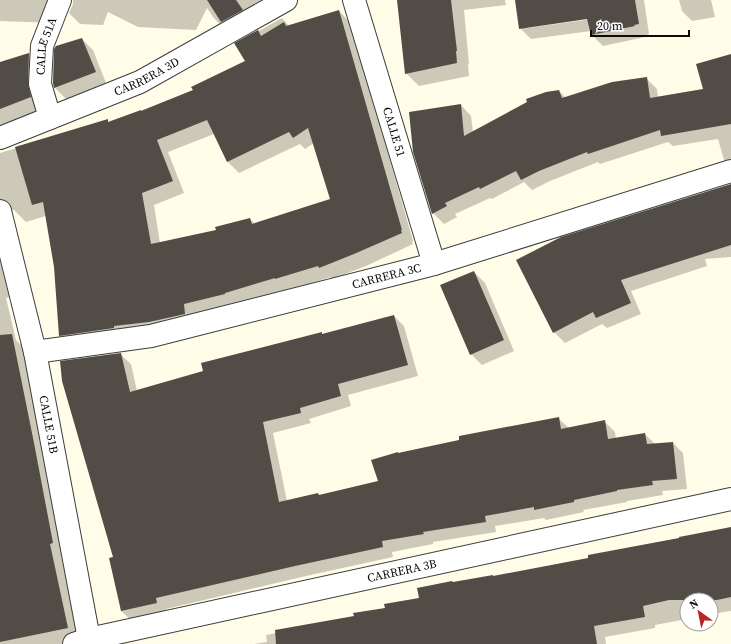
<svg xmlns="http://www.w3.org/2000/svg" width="731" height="644" viewBox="0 0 731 644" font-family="'Source Serif 4',serif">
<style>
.shadow{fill:#0003;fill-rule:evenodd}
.building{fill:#524c47;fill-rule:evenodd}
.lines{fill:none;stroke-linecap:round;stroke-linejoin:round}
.street-casing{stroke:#3d3d3d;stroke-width:24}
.street{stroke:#fff;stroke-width:22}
.labels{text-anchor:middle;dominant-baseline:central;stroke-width:4;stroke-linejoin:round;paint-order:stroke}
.street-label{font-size:12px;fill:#0a0a0a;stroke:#fff}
</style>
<rect width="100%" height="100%" fill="#fffce7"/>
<!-- shadow -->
<path class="shadow" d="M 0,0 L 56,0 L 54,23 L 0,21 Z
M 73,0 L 277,0 L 223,28 L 213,17 L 207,8 L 196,30 L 138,27 L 108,12 L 103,25 L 80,24 L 69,13 L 73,4 Z
M 398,0 L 505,0 L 506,5 L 464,10 L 469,64 L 468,64 L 469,76 L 419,86 L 406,73 Z
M 516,0 L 644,0 L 649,34 L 645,36 L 645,37 L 603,46 L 592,35 L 591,31 L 531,39 L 520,28 ZM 592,17 L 592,19 L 528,28 L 528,26 Z
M 679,0 L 711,0 L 715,17 L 692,21 L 682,11 Z
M 339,11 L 351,23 L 413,241 L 412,242 L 413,244 L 366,266 L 332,279 L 330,277 L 288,291 L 287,290 L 236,305 L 71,347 L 60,336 L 55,267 L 46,216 L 26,222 L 14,210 L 10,210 L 0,218 L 0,153 L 107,121 L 110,123 L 194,90 L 247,62 L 236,44 L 282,18 L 289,26 ZM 214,134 L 227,161 L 239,173 L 300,144 L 305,149 L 314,143 L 332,200 L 255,224 L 250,219 L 217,231 L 160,243 L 154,205 L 184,193 L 168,152 Z
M 82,39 L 93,50 L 106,83 L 66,99 L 55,88 L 54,82 Z
M 29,54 L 40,66 L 42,109 L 0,125 L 0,63 Z
M 731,55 L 731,167 L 724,160 L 718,139 L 673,146 L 668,142 L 600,164 L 598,162 L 550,181 L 532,190 L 524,182 L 492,199 L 490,198 L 455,214 L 457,217 L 444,224 L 433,213 L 461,105 L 471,116 L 473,132 L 559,91 L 566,98 L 646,78 L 657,89 L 658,97 L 704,89 Z
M 731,185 L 731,257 L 705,259 L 707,266 L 631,291 L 641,314 L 607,328 L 602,324 L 565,343 L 554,332 Z
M 0,250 L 12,296 L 6,298 L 16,340 L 23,347 L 64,554 L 61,555 L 80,640 L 60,644 L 0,644 Z
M 474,272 L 485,283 L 514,351 L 482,365 L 471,354 Z
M 394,316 L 404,326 L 418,376 L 348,395 L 351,406 L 309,419 L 311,423 L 273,433 L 287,501 L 318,494 L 320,496 L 379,482 L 559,419 L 569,428 L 604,421 L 615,432 L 616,439 L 645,434 L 655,444 L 673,443 L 683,453 L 687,489 L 662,491 L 663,495 L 627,501 L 627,502 L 583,510 L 584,512 L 546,520 L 544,518 L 495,526 L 496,532 L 433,542 L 433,544 L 392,552 L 393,557 L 306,576 L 166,609 L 167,613 L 132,621 L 121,611 L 114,558 L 120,354 L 131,364 L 137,391 L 204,372 L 321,333 L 323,335 Z
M 731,528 L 731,611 L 711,614 L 711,600 L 687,600 L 687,619 L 655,625 L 655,628 L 605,637 L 606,644 L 254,644 L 267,642 L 266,635 L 304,628 L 355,617 L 493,577 L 589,559 Z"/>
<!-- building -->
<path class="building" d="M 207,0 L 236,0 L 243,10 L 221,22 Z
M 397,0 L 451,0 L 457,51 L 456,51 L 457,63 L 405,74 Z
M 515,0 L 635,0 L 639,24 L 634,25 L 635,26 L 591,35 L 587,19 L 519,29 Z
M 339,10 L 402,230 L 401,230 L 402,233 L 354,254 L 319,268 L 318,266 L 275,279 L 275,278 L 225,293 L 225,294 L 184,304 L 185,314 L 149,322 L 114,326 L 114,328 L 59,336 L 54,267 L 43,202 L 32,205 L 15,147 L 108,119 L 108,122 L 141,110 L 141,111 L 193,90 L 191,87 L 245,61 L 234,43 L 258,30 L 261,36 L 284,22 L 286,26 ZM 207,120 L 227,162 L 289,132 L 293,138 L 308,128 L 330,199 L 252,224 L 250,218 L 215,227 L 216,230 L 151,244 L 142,193 L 173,181 L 157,140 Z
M 82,38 L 96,72 L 54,88 L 53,83 L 54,49 L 56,46 Z
M 29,53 L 28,84 L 31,97 L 0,109 L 0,62 Z
M 731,54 L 731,124 L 661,136 L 660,130 L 588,154 L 587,152 L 539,171 L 521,180 L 516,171 L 480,189 L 479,187 L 445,203 L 447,206 L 432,214 L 413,152 L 409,112 L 461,104 L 464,136 L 527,102 L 526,99 L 546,92 L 559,90 L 562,98 L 612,82 L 647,77 L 650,98 L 703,89 L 696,64 Z
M 731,184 L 731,245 L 621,280 L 631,303 L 596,318 L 593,312 L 553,333 L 516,260 L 561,237 Z
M 474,271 L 504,340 L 470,355 L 440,285 Z
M 394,315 L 408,365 L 338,384 L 341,396 L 300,408 L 301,413 L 263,422 L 279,502 L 318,493 L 319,495 L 378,481 L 371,460 L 398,452 L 398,453 L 459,440 L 459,436 L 559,417 L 561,429 L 605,420 L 608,439 L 645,433 L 647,444 L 673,442 L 677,479 L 652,481 L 653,485 L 617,490 L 617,491 L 574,500 L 574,502 L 534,510 L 534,507 L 485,516 L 486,522 L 423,532 L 424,534 L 382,541 L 383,547 L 295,566 L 156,598 L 157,603 L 121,611 L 109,558 L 113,557 L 62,381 L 60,361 L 121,353 L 130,392 L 203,371 L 201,363 L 322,332 L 322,334 Z
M 12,334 L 34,443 L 53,543 L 50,544 L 68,628 L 0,642 L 0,335 Z
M 731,527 L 731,597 L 717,600 L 669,600 L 643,606 L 645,617 L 594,626 L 597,644 L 276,644 L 275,630 L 354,616 L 353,613 L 385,608 L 384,604 L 419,598 L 417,588 L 452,581 L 453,582 L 493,575 L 493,576 L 588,558 L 588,555 L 679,538 L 679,537 Z"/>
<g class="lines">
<defs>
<g id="street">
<path id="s1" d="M 354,0 L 434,264"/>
<path id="s2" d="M 50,118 L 40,84 L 42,46 L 60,0"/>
<path id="s3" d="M 0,138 L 140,82 L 286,0"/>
<path id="s4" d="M 0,211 L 35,352 L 89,639"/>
<path id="s5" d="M 35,352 L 151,336 L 434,264 L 731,171"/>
<path id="s6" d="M 74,644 L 89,639 L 731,499"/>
</g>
</defs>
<!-- street casing -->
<use href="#street" class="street-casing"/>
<!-- street -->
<use href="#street" class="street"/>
</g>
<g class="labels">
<!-- street labels -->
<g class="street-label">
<text stroke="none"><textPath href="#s2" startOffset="74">CALLE 51A</textPath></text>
<text stroke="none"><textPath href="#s3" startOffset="159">CARRERA 3D</textPath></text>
<text stroke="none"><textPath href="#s1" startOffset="138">CALLE 51</textPath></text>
<text stroke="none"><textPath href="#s5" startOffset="360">CARRERA 3C</textPath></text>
<text stroke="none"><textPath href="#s4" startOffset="219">CALLE 51B</textPath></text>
<text stroke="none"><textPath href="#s6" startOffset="336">CARRERA 3B</textPath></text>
</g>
</g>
<!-- north arrow -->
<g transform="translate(699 612) rotate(327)"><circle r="19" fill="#ffffff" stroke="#9d9d9d"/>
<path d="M0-3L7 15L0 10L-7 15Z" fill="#b72725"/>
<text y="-6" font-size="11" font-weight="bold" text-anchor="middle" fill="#0a0a0a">N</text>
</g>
<!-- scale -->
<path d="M591 30v6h98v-6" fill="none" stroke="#0a0a0a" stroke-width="2"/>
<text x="597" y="30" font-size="12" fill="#0a0a0a" stroke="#ffffff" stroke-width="3" paint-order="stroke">20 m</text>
</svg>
